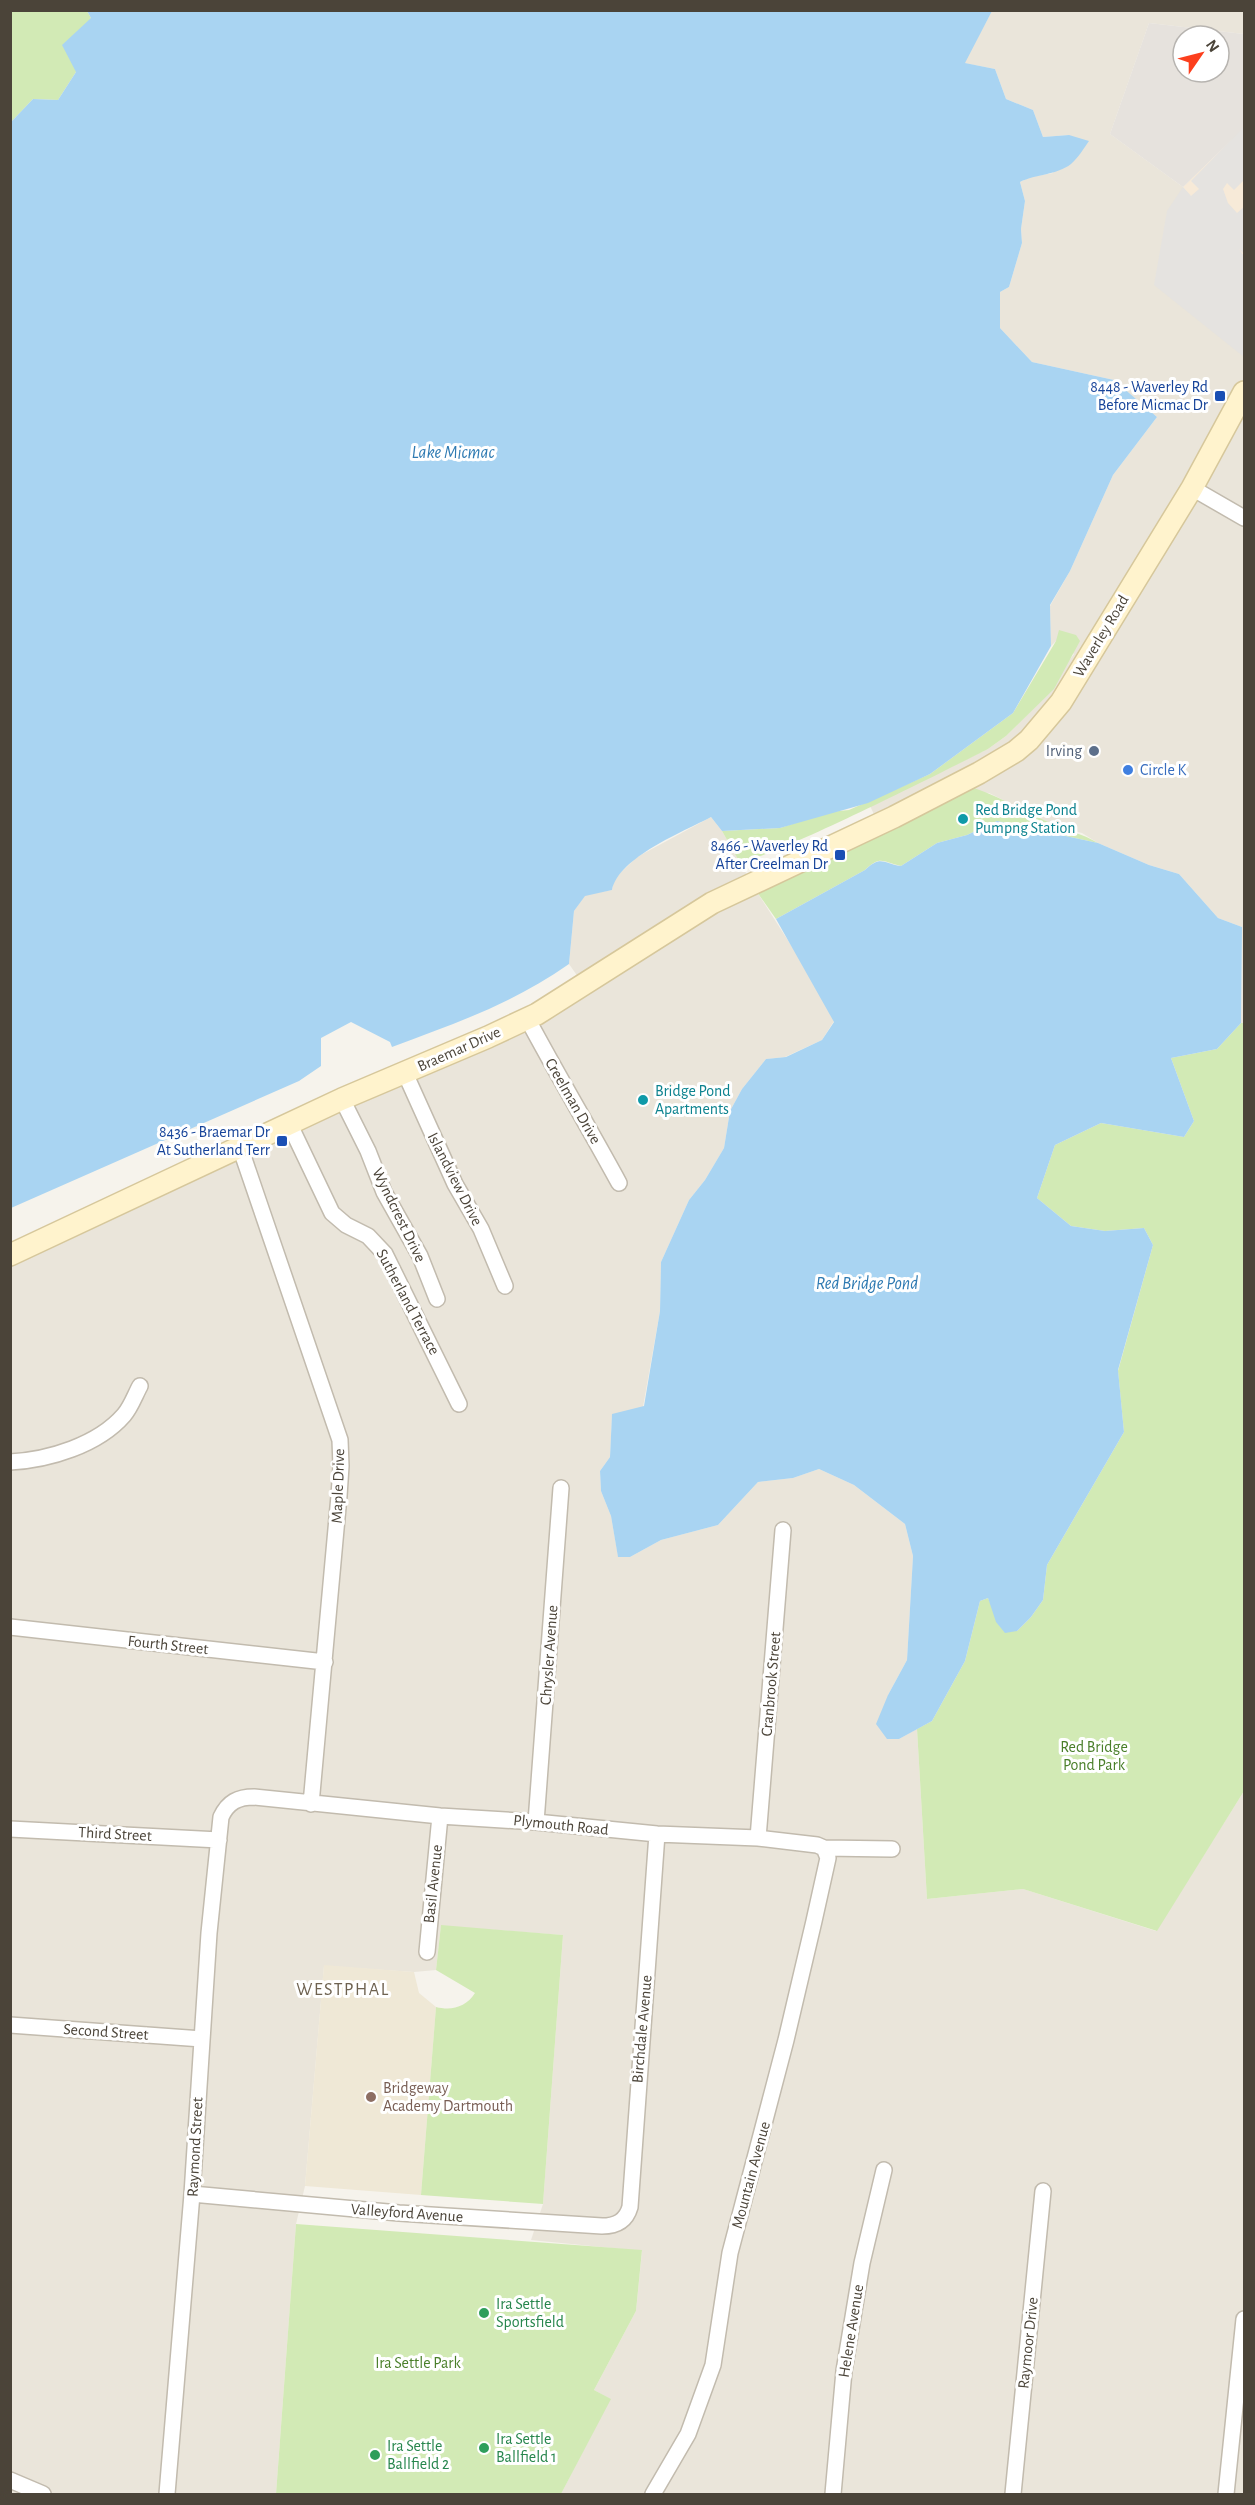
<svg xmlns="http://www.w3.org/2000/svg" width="1255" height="2505" viewBox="0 0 1255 2505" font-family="'Alegreya Sans',sans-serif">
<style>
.residential{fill:#eae5da}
.commercial{fill:#f7ead8}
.industrial{fill:#e6e2dd;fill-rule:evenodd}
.education{fill:#efe8d6}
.green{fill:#d2eab5}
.parking{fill:#e5e3e0}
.water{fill:#a9d4f2}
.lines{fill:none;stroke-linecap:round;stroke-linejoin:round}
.street-casing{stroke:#c2bbae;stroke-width:18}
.secondary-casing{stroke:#d6c79b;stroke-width:24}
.street{stroke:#fff;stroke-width:15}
.secondary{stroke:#fff3cd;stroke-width:21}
.transit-dot{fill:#1a4fb4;stroke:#fff;stroke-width:2}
.service-dot{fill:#5c6f8a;stroke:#fff;stroke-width:2}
.shop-dot{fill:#3f7fe0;stroke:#fff;stroke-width:2}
.culture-dot{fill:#0f9aa8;stroke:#fff;stroke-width:2}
.education-dot{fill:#8d6e63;stroke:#fff;stroke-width:2}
.leisure-dot{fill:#2e9e5b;stroke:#fff;stroke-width:2}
.labels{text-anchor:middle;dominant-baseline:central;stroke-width:6;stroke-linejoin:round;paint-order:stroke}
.transit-label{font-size:16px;fill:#164399;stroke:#fff;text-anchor:end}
.street-label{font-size:16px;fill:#4b4439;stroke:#fff}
.service-label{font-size:16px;fill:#4e5e75;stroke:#fff;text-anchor:end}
.shop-label{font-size:16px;fill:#366cbe;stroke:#fff;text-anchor:start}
.culture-label{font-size:16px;fill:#0d838f;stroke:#fff;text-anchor:start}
.park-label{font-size:16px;fill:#4a7f2a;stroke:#fff}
.education-label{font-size:16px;fill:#785e54;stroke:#fff;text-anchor:start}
.leisure-label{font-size:16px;fill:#27864d;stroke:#fff;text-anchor:start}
.water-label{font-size:18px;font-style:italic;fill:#2e7ab2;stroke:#fff}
.neighbourhood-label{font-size:18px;letter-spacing:1.5px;fill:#6e6250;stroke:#fff}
</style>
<rect width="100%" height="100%" fill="#f6f3ec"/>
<!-- residential -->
<path class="residential" d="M 992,11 L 1244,11 L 1244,34 L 1149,23 L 1110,134 L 1183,187 L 1244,256 L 1244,1023 L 1241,1023 L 1242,927 L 1218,918 L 1179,874 L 1149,865 L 1098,843 L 1082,833 L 1056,826 L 989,793 L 968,791 L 959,794 L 882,831 L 870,806 L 988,749 L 1006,736 L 1035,707 L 1068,662 L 1074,654 L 1056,641 L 1051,646 L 1050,606 L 1070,571 L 1113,475 L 1157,417 L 1114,380 L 1032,362 L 1000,328 L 1000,292 L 1009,287 L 1022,243 L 1021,229 L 1025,201 L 1020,182 L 1031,177 L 1053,173 L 1069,135 L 1043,137 L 1033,110 L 1006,99 L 995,69 L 964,63 Z
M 711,817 L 722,831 L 757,892 L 803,964 L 834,1021 L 822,1040 L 785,1057 L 766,1059 L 742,1089 L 730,1111 L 724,1148 L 705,1180 L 689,1200 L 661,1262 L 660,1311 L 643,1407 L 612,1415 L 610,1457 L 600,1471 L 601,1491 L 611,1516 L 618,1556 L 630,1557 L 661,1540 L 718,1525 L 758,1482 L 793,1478 L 819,1469 L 854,1485 L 905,1524 L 913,1556 L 907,1660 L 888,1695 L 887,1739 L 899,1739 L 917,1729 L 927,1899 L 1023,1889 L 1156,1931 L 1244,1791 L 1244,2494 L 561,2494 L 610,2399 L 594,2390 L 636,2311 L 642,2251 L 531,2240 L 543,2204 L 563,1935 L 441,1926 L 436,1970 L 414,1972 L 324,1966 L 305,2186 L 296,2224 L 276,2494 L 11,2494 L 10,1265 L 583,984 L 569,964 L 574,911 L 585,895 L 612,890 L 614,879 L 637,857 Z"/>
<!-- commercial -->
<path class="commercial" d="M 1244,128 L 1244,256 L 1183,187 Z"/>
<!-- industrial -->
<path class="industrial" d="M 1149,23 L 1244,34 L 1244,128 L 1183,187 L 1110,134 ZM 1183,36 L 1219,36 L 1219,72 L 1183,72 Z"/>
<!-- education -->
<path class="education" d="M 324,1965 L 414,1972 L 419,1993 L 436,2007 L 421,2195 L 305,2186 Z"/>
<!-- green -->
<path class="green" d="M 11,11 L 87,11 L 91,18 L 76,72 L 58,100 L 33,99 L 11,122 Z
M 1059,630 L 1076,635 L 1080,641 L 1054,689 L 1006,736 L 988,749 C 956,765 758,866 739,861 L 722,831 L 780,828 L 829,812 L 849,810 L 930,774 L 1013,713 L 1056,641 Z
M 974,788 C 1003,798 1027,813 1055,825 C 1072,833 1081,833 1098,843 L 997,821 L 967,835 L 937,843 L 901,866 C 882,862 881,855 865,870 L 776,919 L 757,892 Z
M 1241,1023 L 1244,1023 L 1244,1791 L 1157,1931 L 1023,1889 L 927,1899 L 917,1729 L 932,1721 L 965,1661 L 980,1601 L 988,1598 L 992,1607 L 1017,1631 L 1031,1617 L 1043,1600 L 1047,1565 L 1124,1432 L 1118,1371 L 1153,1245 L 1144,1228 L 1105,1231 L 1071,1226 L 1037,1198 L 1055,1145 L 1101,1123 L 1184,1137 L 1194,1121 L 1171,1058 L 1217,1049 Z
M 441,1925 L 563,1935 L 543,2204 L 421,2195 L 436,2007 C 452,2011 466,2007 475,1993 L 436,1970 Z
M 296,2224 L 642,2250 L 636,2311 L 594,2390 L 611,2399 L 561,2494 L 276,2494 Z"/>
<!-- parking -->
<path class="parking" d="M 1244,127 L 1244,180 L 1234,190 L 1227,183 L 1223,189 L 1228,203 L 1237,213 L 1244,207 L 1244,254 L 1239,249 L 1244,256 L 1244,357 L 1154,285 L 1167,211 L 1183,187 L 1191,196 L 1199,189 L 1191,181 Z"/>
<!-- water -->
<path class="water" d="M 87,11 L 992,11 L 965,63 L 995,69 L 1006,99 L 1033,110 L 1043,137 L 1069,135 L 1089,141 C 1084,148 1078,158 1071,164 C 1057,175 1036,174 1020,182 L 1025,201 L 1021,229 L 1022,243 L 1009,287 L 1000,292 L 1000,328 L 1032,362 L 1114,380 L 1157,417 L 1113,475 L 1070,571 L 1050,605 L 1051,646 L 1013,713 L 930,774 L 868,803 L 780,828 L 722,831 L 711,817 C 683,832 619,857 612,890 L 585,896 L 574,911 L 569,964 C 512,1004 456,1023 392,1047 L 390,1042 L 351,1022 L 321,1038 L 321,1066 L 299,1081 L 11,1208 L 11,122 L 33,99 L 58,100 L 76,72 L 62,45 L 91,18 Z
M 997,821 L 1098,843 L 1149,865 L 1179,874 L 1218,918 L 1242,927 L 1241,1023 L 1217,1049 L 1171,1058 L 1194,1121 L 1184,1137 L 1101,1123 L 1055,1145 L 1037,1198 L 1071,1226 L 1105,1231 L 1144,1228 L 1153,1245 L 1118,1370 L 1124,1432 L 1047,1565 L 1043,1600 L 1031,1617 L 1017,1631 L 1005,1633 L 996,1622 L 988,1598 L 980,1601 L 965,1661 L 932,1721 L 899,1739 L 887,1739 L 876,1724 L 888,1695 L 907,1660 L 913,1556 L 905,1524 L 854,1485 L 819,1469 L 793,1478 L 758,1482 L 718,1525 L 661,1540 L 630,1557 L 618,1557 L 611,1516 L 601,1491 L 600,1471 L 610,1457 L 612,1414 L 644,1406 L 660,1311 L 661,1262 L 689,1200 L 705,1180 L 724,1148 L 730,1111 L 742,1089 L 766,1059 L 786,1057 L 822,1040 L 834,1022 L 776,919 L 865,870 C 881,855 882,863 901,866 L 937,843 L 967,835 Z"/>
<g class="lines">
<defs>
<path id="street" d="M 1192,488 L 1244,518
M 527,1018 C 557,1074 589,1128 619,1183
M 405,1073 L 455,1184 L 481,1229 L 505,1286
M 342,1099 L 368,1151 L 384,1192 L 420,1256 L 437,1299
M 289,1123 L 332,1213 L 346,1225 L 368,1236 L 385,1254 L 459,1404
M 240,1147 L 340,1440 L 341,1466 L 339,1496 L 311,1804
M 10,1462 C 49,1460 98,1445 124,1415 C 131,1407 135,1395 140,1386
M 10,1627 L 325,1662
M 536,1822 L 561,1488
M 10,1829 L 219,1840
M 758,1838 L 783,1530
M 427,1952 L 440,1816
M 10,2025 L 202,2039
M 192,2194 L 399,2213 L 602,2226 C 616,2226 626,2221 630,2207 L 657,1834
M 10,2480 L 43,2494
M 167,2494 L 192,2194 L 209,1933 L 221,1817 C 228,1802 238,1797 254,1797 L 440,1816 L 536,1822 L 657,1834 L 758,1838 L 817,1845 L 824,1848 L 892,1849
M 653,2494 L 688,2434 L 713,2365 L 730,2253 L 786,2040 L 814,1921 L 828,1858 L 824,1848
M 833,2494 L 844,2371 L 862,2263 L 884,2170
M 1013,2494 L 1043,2191
M 1226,2494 L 1244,2319"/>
<path id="secondary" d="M 10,1255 L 342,1099 L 488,1037 L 537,1014 L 712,903 L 894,817 L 979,773 L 1016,751 L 1029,740 L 1061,702 L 1192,488 L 1244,392"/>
</defs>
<!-- street casing -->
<use href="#street" class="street-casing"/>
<!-- secondary casing -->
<use href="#secondary" class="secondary-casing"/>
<!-- street -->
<use href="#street" class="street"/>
<!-- secondary -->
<use href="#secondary" class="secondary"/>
</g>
<!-- markers -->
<g class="transit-dot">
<rect x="1214" y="390" width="12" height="12" rx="3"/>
<rect x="834" y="849" width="12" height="12" rx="3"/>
<rect x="276" y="1135" width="12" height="12" rx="3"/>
</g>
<circle class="service-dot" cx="1094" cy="751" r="6"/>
<circle class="shop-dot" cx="1128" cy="770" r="6"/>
<g class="culture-dot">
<circle cx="963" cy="819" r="6"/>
<circle cx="643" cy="1100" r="6"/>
</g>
<circle class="education-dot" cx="371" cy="2097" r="6"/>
<g class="leisure-dot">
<circle cx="484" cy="2313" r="6"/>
<circle cx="484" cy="2448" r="6"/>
<circle cx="375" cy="2455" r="6"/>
</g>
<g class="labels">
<!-- transit labels -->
<g class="transit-label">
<text x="1208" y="387">8448 - Waverley Rd<tspan x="1208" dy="18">Before Micmac Dr</tspan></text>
<text x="828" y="846">8466 - Waverley Rd<tspan x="828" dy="18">After Creelman Dr</tspan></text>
<text x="270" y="1132">8436 - Braemar Dr<tspan x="270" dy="18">At Sutherland Terr</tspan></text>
</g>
<!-- street labels -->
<g class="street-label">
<text transform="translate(1101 636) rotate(-59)">Waverley Road</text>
<text transform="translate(459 1049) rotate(-24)">Braemar Drive</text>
<text transform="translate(573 1101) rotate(60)">Creelman Drive</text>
<text transform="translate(455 1179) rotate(63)">Islandview Drive</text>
<text transform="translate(399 1215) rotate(64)">Wyndcrest Drive</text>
<text transform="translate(408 1302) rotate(62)">Sutherland Terrace</text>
<text transform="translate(338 1486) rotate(-88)">Maple Drive</text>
<text transform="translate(168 1645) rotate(6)">Fourth Street</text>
<text transform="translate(549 1655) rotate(-86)">Chrysler Avenue</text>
<text transform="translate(771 1684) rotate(-85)">Cranbrook Street</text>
<text transform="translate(561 1825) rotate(6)">Plymouth Road</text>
<text transform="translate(115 1834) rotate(3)">Third Street</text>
<text transform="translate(433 1884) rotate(-84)">Basil Avenue</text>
<text transform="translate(642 2029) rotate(-85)">Birchdale Avenue</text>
<text transform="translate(106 2032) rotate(4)">Second Street</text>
<text transform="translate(195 2147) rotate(-87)">Raymond Street</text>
<text transform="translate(751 2175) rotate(-75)">Mountain Avenue</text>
<text transform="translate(407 2213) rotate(4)">Valleyford Avenue</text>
<text transform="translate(851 2331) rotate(-81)">Helene Avenue</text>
<text transform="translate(1028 2343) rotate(-84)">Raymoor Drive</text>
</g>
<!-- service labels -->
<g class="service-label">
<text x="1082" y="751">Irving</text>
</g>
<!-- shop labels -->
<g class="shop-label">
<text x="1140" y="770">Circle K</text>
</g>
<!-- culture labels -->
<g class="culture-label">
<text x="975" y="810">Red Bridge Pond<tspan x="975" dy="18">Pumpng Station</tspan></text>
<text x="655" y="1091">Bridge Pond<tspan x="655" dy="18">Apartments</tspan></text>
</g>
<!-- park labels -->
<g class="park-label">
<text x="1094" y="1747">Red Bridge<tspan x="1094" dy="18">Pond Park</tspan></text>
<text x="418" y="2363">Ira Settle Park</text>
</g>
<!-- education labels -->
<g class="education-label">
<text x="383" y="2088">Bridgeway<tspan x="383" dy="18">Academy Dartmouth</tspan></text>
</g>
<!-- leisure labels -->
<g class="leisure-label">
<text x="496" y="2304">Ira Settle<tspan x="496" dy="18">Sportsfield</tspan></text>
<text x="496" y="2439">Ira Settle<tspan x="496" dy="18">Ballfield 1</tspan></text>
<text x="387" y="2446">Ira Settle<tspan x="387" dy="18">Ballfield 2</tspan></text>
</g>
<!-- water labels -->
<g class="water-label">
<text x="453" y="453">Lake Micmac</text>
<text x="867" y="1284">Red Bridge Pond</text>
</g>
<!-- neighbourhood labels -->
<g class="neighbourhood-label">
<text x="343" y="1990">WESTPHAL</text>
</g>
</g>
<!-- border -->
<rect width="1255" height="2505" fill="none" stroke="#4b4439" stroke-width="24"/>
<!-- north arrow -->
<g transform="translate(1201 54) rotate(55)"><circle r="28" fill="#ffffff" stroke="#b7b4b0" stroke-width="1.5"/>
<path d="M0-4.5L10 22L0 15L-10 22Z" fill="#fc3f1d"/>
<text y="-9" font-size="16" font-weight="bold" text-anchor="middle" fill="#4b4439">N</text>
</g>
</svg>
